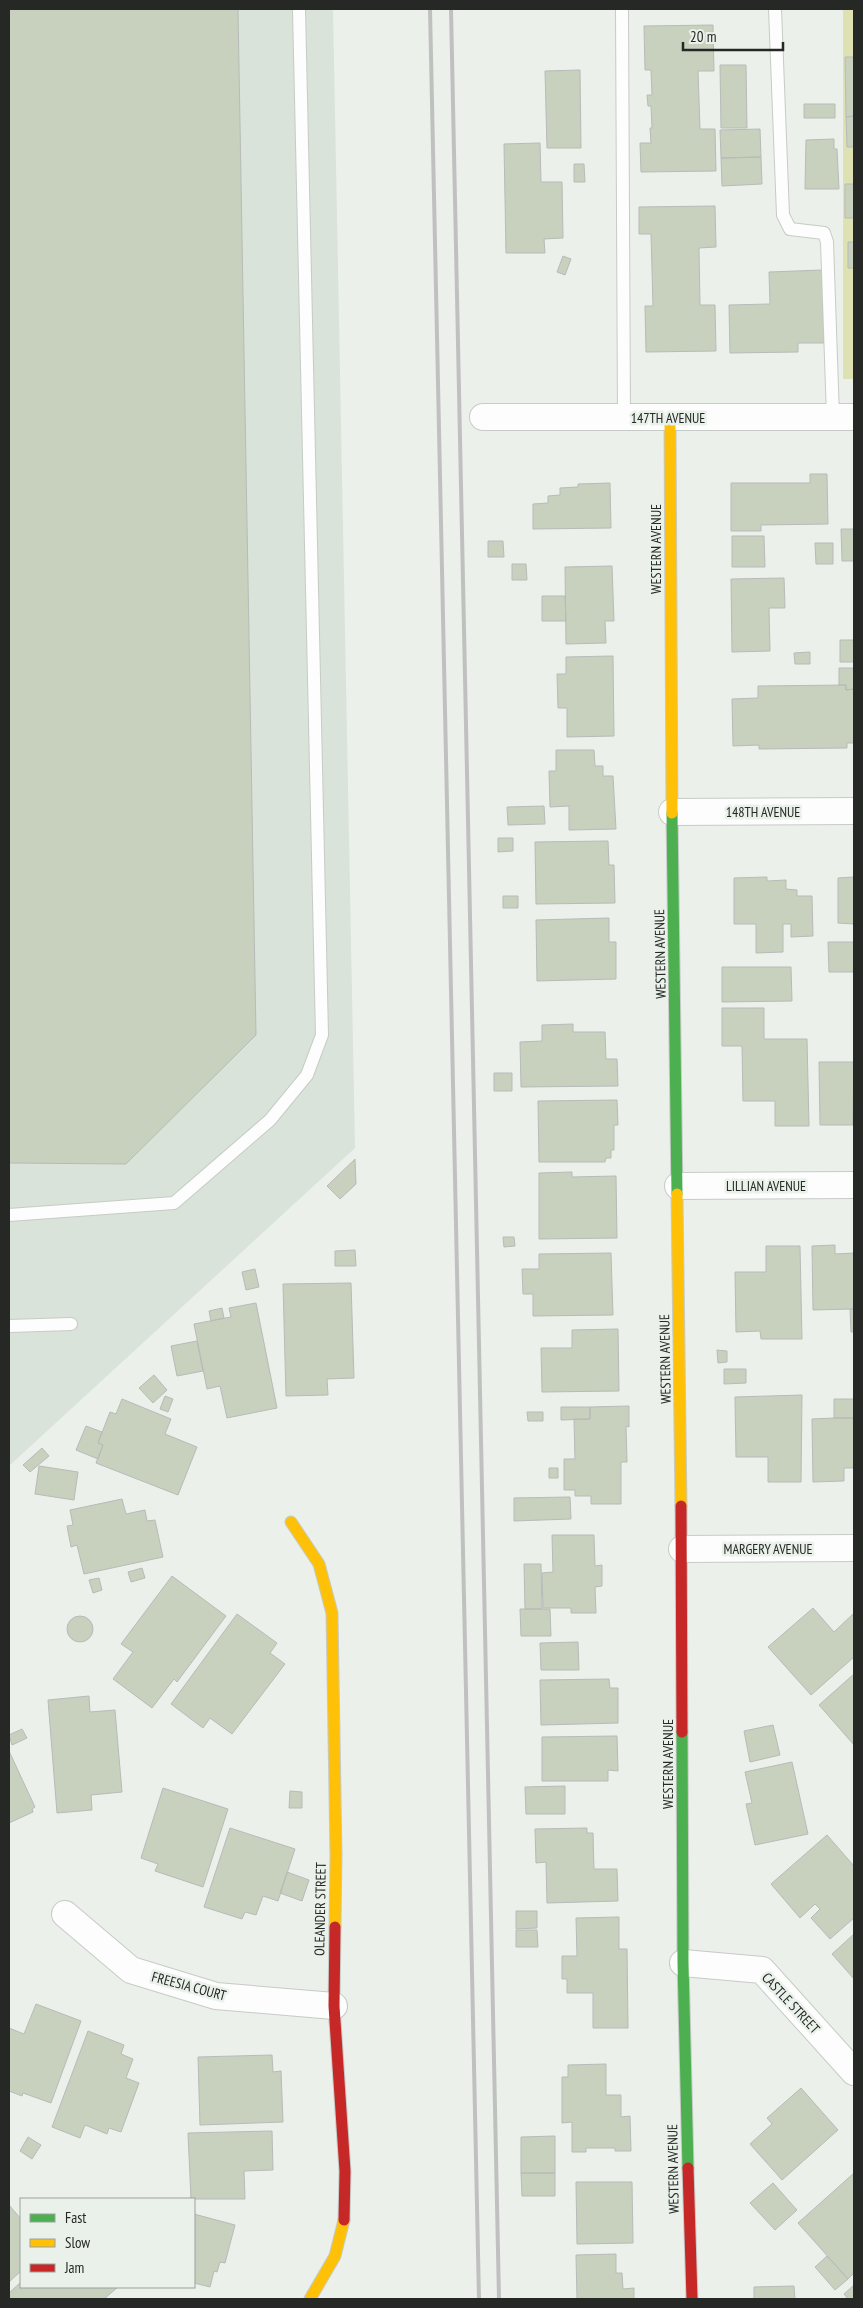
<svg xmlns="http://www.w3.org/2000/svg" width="863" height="2308" viewBox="0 0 863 2308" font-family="'PT Sans Narrow',sans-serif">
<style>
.built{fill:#d9e3da}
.green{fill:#dee1b1}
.building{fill:#c7d1be;stroke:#b8bbb8}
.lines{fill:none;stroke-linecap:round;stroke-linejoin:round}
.lane-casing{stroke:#c7cbc7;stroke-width:14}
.street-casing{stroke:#c7cbc7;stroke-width:28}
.fast-casing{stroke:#c7cbc7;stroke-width:13}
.slow-casing{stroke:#c7cbc7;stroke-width:13}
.jam-casing{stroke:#c7cbc7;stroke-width:13}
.lane{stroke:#fcfdfc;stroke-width:12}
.street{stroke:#fcfdfc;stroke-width:26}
.fast{stroke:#4caf50;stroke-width:11}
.slow{stroke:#ffc107;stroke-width:11}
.jam{stroke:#c62828;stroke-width:11}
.rail{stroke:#c0c0c0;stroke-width:4}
.labels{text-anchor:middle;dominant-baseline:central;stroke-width:5;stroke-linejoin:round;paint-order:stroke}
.street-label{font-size:14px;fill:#252825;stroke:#eaf1ea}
</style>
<rect width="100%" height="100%" fill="#ebf0eb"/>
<!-- built -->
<path class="built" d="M 9,9 L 333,9 L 355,1148 L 9,1466 Z"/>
<!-- green -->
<path class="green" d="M 843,9 L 854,9 L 854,379 L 843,379 Z"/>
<!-- building -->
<path class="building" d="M 9,9 L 238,9 L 256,1035 L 126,1164 L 9,1163 Z
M 713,25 L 714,71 L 698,71 L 700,129 L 715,129 L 716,171 L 641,172 L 640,143 L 651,143 L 650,128 L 652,128 L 651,106 L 648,106 L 647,95 L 652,95 L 651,70 L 645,70 L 644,26 Z
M 845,57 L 854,57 L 854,116 L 846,117 Z
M 720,65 L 746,65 L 747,128 L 721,128 Z
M 580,70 L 581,148 L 547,148 L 545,71 Z
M 804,104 L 835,104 L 835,118 L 804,118 Z
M 854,116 L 854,147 L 847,147 L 846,117 Z
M 760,129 L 761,157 L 721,158 L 720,130 Z
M 834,139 L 834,149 L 837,149 L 839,189 L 805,189 L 806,140 Z
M 540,143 L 541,182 L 562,182 L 563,238 L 544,239 L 545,253 L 506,253 L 504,144 Z
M 761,157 L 762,184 L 722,186 L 721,158 Z
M 574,164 L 584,164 L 585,182 L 574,182 Z
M 845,184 L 854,184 L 854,218 L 845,218 Z
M 715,206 L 716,247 L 699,248 L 700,305 L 715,305 L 716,351 L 646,352 L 645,306 L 653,306 L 651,234 L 639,234 L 639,207 Z
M 848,242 L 854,242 L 854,268 L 848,268 Z
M 563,256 L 571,259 L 565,275 L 557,272 Z
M 822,270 L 824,343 L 798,343 L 798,352 L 730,353 L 729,305 L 770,304 L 769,272 Z
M 810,474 L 827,474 L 828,524 L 761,525 L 761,531 L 731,531 L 731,483 L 810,483 Z
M 610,483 L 611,528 L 533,529 L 533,504 L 548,503 L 548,496 L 560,495 L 560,488 L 578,487 L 578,484 Z
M 841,529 L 854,529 L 854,561 L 842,561 Z
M 732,536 L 764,536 L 765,567 L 732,567 Z
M 488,541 L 503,541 L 504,557 L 488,557 Z
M 815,543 L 833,543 L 833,564 L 816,564 Z
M 512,564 L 526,564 L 527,580 L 512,580 Z
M 612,566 L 614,621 L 605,621 L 606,643 L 566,644 L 565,567 Z
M 784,578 L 785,608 L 769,608 L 770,651 L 732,652 L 731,579 Z
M 542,596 L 565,596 L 566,621 L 542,621 Z
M 840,640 L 854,640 L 854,662 L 840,662 Z
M 810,652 L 810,664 L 795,664 L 794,653 Z
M 613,656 L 614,736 L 567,737 L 567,708 L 558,708 L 557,674 L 566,674 L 566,657 Z
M 839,668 L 854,668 L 854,689 L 846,690 L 846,685 L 839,685 Z
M 846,685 L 846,690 L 854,689 L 854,743 L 847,743 L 847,748 L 759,749 L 759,745 L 733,746 L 732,699 L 758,698 L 758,686 Z
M 556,750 L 594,750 L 595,766 L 603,766 L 603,776 L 613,776 L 616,829 L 569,830 L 569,806 L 550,807 L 549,771 L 556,771 Z
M 544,806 L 545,824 L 508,825 L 507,807 Z
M 498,838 L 513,838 L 513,851 L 498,852 Z
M 608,841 L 609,865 L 614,865 L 615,903 L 536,904 L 535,842 Z
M 767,877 L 767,881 L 786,880 L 786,889 L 797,890 L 797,896 L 812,896 L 813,936 L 791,937 L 791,924 L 783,924 L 783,952 L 756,953 L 756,924 L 734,924 L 734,878 Z
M 854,877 L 854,924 L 838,923 L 838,878 Z
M 503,896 L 518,896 L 518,908 L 503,908 Z
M 609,918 L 609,942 L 616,942 L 616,979 L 537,981 L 536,920 Z
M 828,942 L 854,942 L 854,972 L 829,972 Z
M 722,967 L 791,967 L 792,1001 L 722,1002 Z
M 722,1008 L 764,1008 L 764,1039 L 807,1039 L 809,1126 L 775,1126 L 775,1101 L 743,1101 L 742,1046 L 722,1046 Z
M 573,1024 L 573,1032 L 605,1032 L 606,1059 L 617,1059 L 618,1086 L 521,1087 L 520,1042 L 542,1041 L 542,1025 Z
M 819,1062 L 854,1062 L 853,1125 L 820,1125 Z
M 494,1073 L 512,1073 L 512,1091 L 494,1091 Z
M 617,1100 L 618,1125 L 614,1125 L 614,1150 L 611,1150 L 611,1158 L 606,1158 L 605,1162 L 539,1162 L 538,1101 Z
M 355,1159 L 356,1184 L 340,1199 L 327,1186 Z
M 572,1172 L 572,1177 L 616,1176 L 617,1238 L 539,1239 L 539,1173 Z
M 503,1237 L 514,1237 L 515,1246 L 504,1247 Z
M 835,1245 L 835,1254 L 854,1253 L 854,1309 L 813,1310 L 812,1246 Z
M 766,1246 L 800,1246 L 802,1339 L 761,1339 L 760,1331 L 736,1332 L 735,1272 L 766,1272 Z
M 355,1250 L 356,1266 L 335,1266 L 335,1251 Z
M 611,1253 L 613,1315 L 533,1316 L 533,1294 L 523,1294 L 522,1269 L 539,1269 L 539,1254 Z
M 255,1269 L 259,1287 L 246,1290 L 242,1272 Z
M 351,1283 L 354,1378 L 327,1379 L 328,1395 L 286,1396 L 283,1284 Z
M 256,1303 L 277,1408 L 227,1418 L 220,1386 L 207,1389 L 194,1324 L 231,1317 L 229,1308 Z
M 222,1308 L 224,1318 L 211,1321 L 209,1311 Z
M 850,1309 L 854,1309 L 854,1332 L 851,1332 Z
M 618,1329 L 619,1391 L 542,1392 L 541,1348 L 572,1348 L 572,1330 Z
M 197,1341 L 203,1371 L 177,1376 L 171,1346 Z
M 717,1350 L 727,1351 L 727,1362 L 718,1363 Z
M 724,1369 L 746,1369 L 746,1383 L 724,1384 Z
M 154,1375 L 167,1390 L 153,1403 L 139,1388 Z
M 802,1395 L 801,1482 L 768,1482 L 768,1457 L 736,1457 L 735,1397 Z
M 165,1396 L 173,1399 L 168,1412 L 160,1409 Z
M 122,1399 L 171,1419 L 165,1434 L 197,1447 L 178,1495 L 96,1463 L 103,1445 L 98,1443 L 110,1412 L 116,1414 Z
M 834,1399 L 854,1399 L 854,1418 L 834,1418 Z
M 629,1406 L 629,1427 L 626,1426 L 627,1462 L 621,1462 L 621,1504 L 591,1504 L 591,1496 L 575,1496 L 575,1490 L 564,1490 L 564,1459 L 575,1459 L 574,1419 L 590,1419 L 590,1407 Z
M 561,1407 L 590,1407 L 590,1419 L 561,1420 Z
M 527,1412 L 543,1412 L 543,1421 L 528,1421 Z
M 834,1418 L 854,1418 L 854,1468 L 844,1468 L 844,1481 L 813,1482 L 812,1419 Z
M 86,1426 L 102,1432 L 98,1443 L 103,1445 L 98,1459 L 76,1450 Z
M 42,1448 L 49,1456 L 30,1472 L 23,1465 Z
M 39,1466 L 78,1472 L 74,1500 L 35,1494 Z
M 549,1468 L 558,1468 L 558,1478 L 549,1478 Z
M 570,1497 L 571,1519 L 514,1521 L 514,1498 Z
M 122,1499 L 126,1514 L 145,1510 L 147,1521 L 155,1520 L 163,1557 L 84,1574 L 77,1545 L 71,1547 L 67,1526 L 73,1525 L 70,1510 Z
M 552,1535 L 594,1535 L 595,1566 L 602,1565 L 602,1586 L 595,1587 L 596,1613 L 571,1613 L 571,1608 L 543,1608 L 542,1573 L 553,1572 Z
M 524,1564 L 541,1564 L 542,1609 L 525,1609 Z
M 142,1568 L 145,1578 L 131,1582 L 128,1572 Z
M 172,1576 L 226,1616 L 177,1682 L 174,1679 L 152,1708 L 113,1679 L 133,1652 L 121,1644 Z
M 99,1578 L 102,1590 L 93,1593 L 89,1580 Z
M 813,1608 L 834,1632 L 854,1613 L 854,1657 L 811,1695 L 768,1647 Z
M 520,1609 L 550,1609 L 551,1636 L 521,1636 Z
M 237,1614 L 277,1643 L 270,1653 L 285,1664 L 232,1734 L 210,1718 L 203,1728 L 171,1704 Z
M67 1629a13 13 0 1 1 26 0a13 13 0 1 1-26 0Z
M 578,1642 L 579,1670 L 541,1670 L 540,1643 Z
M 854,1674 L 854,1745 L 819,1705 Z
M 609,1679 L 610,1688 L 618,1688 L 618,1723 L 541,1725 L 540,1680 Z
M 89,1696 L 90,1712 L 115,1710 L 122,1792 L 91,1795 L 92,1810 L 57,1813 L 48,1700 Z
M 773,1725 L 780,1755 L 750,1762 L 744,1731 Z
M 22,1729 L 27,1738 L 12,1745 L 9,1735 Z
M 617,1736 L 618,1771 L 608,1770 L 608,1781 L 542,1781 L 542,1737 Z
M 9,1751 L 35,1807 L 32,1809 L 33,1812 L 9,1823 Z
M 792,1762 L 808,1834 L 755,1845 L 746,1804 L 752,1803 L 745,1772 Z
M 565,1786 L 565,1814 L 526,1814 L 525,1787 Z
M 163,1788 L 228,1809 L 203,1887 L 155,1871 L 158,1864 L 141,1858 Z
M 290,1791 L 302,1792 L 302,1808 L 289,1808 Z
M 230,1828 L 295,1849 L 278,1901 L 263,1896 L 256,1915 L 245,1912 L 242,1919 L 204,1907 Z
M 587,1828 L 587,1833 L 593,1833 L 594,1869 L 617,1869 L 618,1901 L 547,1903 L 546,1862 L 536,1863 L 535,1829 Z
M 827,1835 L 854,1866 L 854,1918 L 830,1939 L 811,1918 L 820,1909 L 815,1904 L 800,1918 L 771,1884 Z
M 287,1872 L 309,1880 L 302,1901 L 280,1893 Z
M 516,1911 L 537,1911 L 537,1928 L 516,1929 Z
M 619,1917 L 619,1949 L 627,1949 L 628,2028 L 593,2028 L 593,1993 L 567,1993 L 567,1979 L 562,1979 L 562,1956 L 577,1956 L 576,1918 Z
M 516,1930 L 537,1930 L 538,1947 L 516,1947 Z
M 854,1934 L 854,1979 L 832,1954 Z
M 36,2004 L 81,2021 L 51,2103 L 23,2093 L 22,2096 L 9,2091 L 9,2028 L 24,2034 Z
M 88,2031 L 124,2045 L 121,2054 L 133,2059 L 126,2078 L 139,2083 L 121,2132 L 109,2128 L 107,2134 L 85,2125 L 80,2138 L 52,2127 Z
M 272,2055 L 273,2072 L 281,2071 L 283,2122 L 200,2125 L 198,2057 Z
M 606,2064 L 606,2095 L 621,2095 L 621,2117 L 630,2116 L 631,2151 L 615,2151 L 615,2148 L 586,2148 L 586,2152 L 572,2152 L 572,2122 L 562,2123 L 562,2077 L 568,2077 L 568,2065 Z
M 801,2088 L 838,2130 L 782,2180 L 750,2144 L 772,2124 L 767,2118 Z
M 272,2131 L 273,2170 L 244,2171 L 245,2199 L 191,2199 L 188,2133 Z
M 555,2136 L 555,2173 L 521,2173 L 521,2137 Z
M 28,2137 L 41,2145 L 32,2159 L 20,2151 Z
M 521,2173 L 555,2173 L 555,2196 L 522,2196 Z
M 854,2173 L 854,2273 L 848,2279 L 798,2223 Z
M 576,2182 L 632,2182 L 633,2243 L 577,2244 Z
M 773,2183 L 797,2210 L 775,2230 L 750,2203 Z
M 9,2205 L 21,2219 L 21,2271 L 9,2282 Z
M 194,2214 L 235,2225 L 225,2263 L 220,2262 L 217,2272 L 214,2271 L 210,2287 L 194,2283 Z
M 616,2254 L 616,2273 L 622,2273 L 623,2289 L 634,2288 L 634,2299 L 577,2299 L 576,2255 Z
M 827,2256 L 848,2279 L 835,2290 L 815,2267 Z
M 21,2282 L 21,2287 L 118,2287 L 104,2299 L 9,2299 L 9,2293 Z
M 854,2285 L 854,2299 L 848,2299 L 844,2294 Z
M 794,2286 L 795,2299 L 754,2299 L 754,2287 Z"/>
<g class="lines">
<defs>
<path id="lane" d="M 622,9 L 624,418
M 775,9 L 783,215 L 790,229 L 824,233 L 827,242 L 833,417
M 9,1215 L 174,1203 L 270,1120 L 307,1075 L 322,1035 L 299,9
M 9,1326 L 71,1324"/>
<path id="street" d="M 483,417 L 854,417
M 672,812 L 854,811
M 678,1186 L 854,1185
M 682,1549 L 854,1548
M 65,1914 L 131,1970 L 216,1996 L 334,2006
M 683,1963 L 762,1970 L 854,2072"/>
<path id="fast" d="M 672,813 L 677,1194
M 682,1732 L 683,1963 L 688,2168"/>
<path id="slow" d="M 670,419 L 672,813
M 677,1194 L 681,1506
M 291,1522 L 319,1564 L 332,1613 L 336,1855 L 335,1927
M 310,2299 L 335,2256 L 344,2220"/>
<path id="jam" d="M 681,1506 L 682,1732
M 335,1927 L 334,2006 L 345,2171 L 344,2220
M 688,2168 L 692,2299"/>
</defs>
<!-- lane casing -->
<use href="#lane" class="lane-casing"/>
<!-- street casing -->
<use href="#street" class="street-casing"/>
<!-- fast casing -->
<use href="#fast" class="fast-casing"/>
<!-- slow casing -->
<use href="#slow" class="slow-casing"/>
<!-- jam casing -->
<use href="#jam" class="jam-casing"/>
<!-- lane -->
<use href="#lane" class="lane"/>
<!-- street -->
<use href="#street" class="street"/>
<!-- fast -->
<use href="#fast" class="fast"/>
<!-- slow -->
<use href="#slow" class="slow"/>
<!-- jam -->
<use href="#jam" class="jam"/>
<!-- rail -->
<path class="rail" d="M 430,9 L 479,2299
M 451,9 L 499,2299"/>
</g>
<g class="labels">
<!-- street labels -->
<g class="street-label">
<text x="668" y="418">147TH AVENUE</text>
<text transform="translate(656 549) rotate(-90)">WESTERN AVENUE</text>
<text x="763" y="812">148TH AVENUE</text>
<text transform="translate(660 954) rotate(-91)">WESTERN AVENUE</text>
<text x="766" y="1186">LILLIAN AVENUE</text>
<text transform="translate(665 1359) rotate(-91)">WESTERN AVENUE</text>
<text x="768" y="1549">MARGERY AVENUE</text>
<text transform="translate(668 1764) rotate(-90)">WESTERN AVENUE</text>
<text transform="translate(320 1909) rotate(-89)">OLEANDER STREET</text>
<text transform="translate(189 1986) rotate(15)">FREESIA COURT</text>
<text transform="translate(791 2003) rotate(47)">CASTLE STREET</text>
<text transform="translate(673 2169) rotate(-91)">WESTERN AVENUE</text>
</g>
</g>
<!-- border -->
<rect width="863" height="2308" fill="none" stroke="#252825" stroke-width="20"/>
<!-- legend -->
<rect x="20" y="2198" width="175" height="90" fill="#eaf1ea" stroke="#9ba19b"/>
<rect x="30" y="2214" width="25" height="8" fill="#4caf50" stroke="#9ba19b"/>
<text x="65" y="2223" font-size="15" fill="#252825">Fast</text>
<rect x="30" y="2239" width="25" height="8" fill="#ffc107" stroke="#9ba19b"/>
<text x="65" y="2248" font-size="15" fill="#252825">Slow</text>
<rect x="30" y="2264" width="25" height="8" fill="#c62828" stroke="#9ba19b"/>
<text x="65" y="2273" font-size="15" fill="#252825">Jam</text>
<!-- scale -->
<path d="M683 42v8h100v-8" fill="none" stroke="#252825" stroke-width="2.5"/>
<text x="690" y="42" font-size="15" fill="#252825" stroke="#eaf1ea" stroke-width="4" paint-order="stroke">20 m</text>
</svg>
